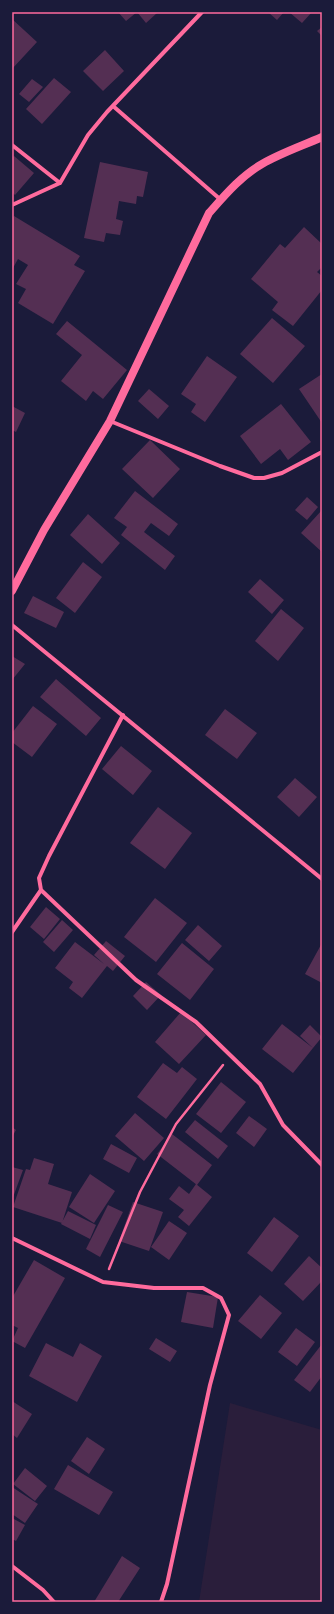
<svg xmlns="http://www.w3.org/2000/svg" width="334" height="1614" viewBox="0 0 334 1614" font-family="Raleway,sans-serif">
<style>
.green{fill:#2a1e3b}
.building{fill:#542f53}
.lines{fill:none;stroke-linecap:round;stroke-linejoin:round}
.path{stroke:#ff6b9d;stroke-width:2.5}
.minor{stroke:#ff6b9d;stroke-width:4}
.secondary{stroke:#ff6b9d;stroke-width:8}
.neatline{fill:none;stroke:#ff6b9d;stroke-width:1.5}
</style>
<rect width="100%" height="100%" fill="#1b1b3a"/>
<!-- green -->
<path class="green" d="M 230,1403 L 322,1430 L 322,1602 L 199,1602 Z"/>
<!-- building -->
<path class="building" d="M 118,12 L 137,12 L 126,21 Z
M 137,12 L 156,12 L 157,13 L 146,23 Z
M 268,12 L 284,12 L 277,20 Z
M 289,12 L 312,12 L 302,23 Z
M 12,19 L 37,42 L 12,69 Z
M 322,27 L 322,36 L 317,31 Z
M 105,50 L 124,71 L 103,91 L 83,71 Z
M 54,78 L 71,92 L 42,124 L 26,109 Z
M 32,79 L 43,87 L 29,102 L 19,94 Z
M 14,156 L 34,173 L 15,195 L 12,192 L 12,158 Z
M 100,162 L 148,172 L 143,197 L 137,196 L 136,204 L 119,201 L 116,219 L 123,221 L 120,235 L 106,233 L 104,242 L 84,238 Z
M 14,216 L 80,256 L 74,265 L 85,271 L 53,324 L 18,303 L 26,289 L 16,284 L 28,265 L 18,259 L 13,268 L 12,267 L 12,219 Z
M 304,227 L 322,244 L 322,267 L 317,272 L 322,276 L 322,290 L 293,326 L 272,310 L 278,302 L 251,279 L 280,244 L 285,248 Z
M 272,318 L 305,346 L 273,383 L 240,354 Z
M 67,321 L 127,370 L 103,399 L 93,391 L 86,401 L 61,381 L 82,355 L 56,334 Z
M 207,356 L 237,377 L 205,422 L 191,412 L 196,404 L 181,394 Z
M 322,374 L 322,423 L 299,389 Z
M 149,389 L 169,406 L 158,419 L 138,401 Z
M 281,404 L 311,442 L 288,460 L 280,449 L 261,464 L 240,436 Z
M 12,406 L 25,413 L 16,432 L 12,430 Z
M 150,440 L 180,469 L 153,498 L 122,469 Z
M 135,491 L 178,524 L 169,536 L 151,523 L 144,532 L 175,556 L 165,570 L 121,535 L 127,527 L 114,518 Z
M 307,497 L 318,507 L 307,520 L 295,510 Z
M 322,510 L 322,552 L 301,533 Z
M 88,514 L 120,543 L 102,564 L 70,535 Z
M 83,562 L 102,577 L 75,613 L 56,598 Z
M 260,579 L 284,600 L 272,614 L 248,592 Z
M 33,596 L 64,612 L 56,628 L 24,613 Z
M 281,609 L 304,628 L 278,661 L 255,641 Z
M 12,656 L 25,664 L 12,680 Z
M 56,679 L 101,718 L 86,736 L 40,697 Z
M 33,706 L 57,724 L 32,757 L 12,742 L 12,733 Z
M 225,709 L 257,733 L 237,759 L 205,735 Z
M 121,746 L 152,771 L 133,795 L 102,769 Z
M 295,778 L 317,797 L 299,817 L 277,797 Z
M 158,807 L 192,833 L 165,869 L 130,843 Z
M 155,898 L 187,923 L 156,962 L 124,937 Z
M 46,907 L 60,919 L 44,939 L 30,927 Z
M 62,920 L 73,930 L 54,952 L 43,942 Z
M 198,925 L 222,946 L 209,961 L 185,940 Z
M 106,941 L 125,956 L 113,971 L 107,966 L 82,998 L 69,988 L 73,982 L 55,968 L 75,942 L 104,964 L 94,955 Z
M 182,943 L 214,969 L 190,1000 L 157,974 Z
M 322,943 L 322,983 L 305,974 Z
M 146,982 L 161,995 L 147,1010 L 133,996 Z
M 181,1012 L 206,1035 L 179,1064 L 155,1042 Z
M 282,1024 L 313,1048 L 293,1073 L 262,1049 Z
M 310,1025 L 322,1037 L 313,1048 L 300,1036 Z
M 163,1063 L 177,1073 L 182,1067 L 197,1079 L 166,1119 L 137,1097 Z
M 221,1082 L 246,1102 L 221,1133 L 196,1114 Z
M 135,1113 L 164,1138 L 144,1161 L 115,1136 Z
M 249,1116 L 267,1129 L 254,1147 L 236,1133 Z
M 195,1120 L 228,1146 L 218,1159 L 185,1132 Z
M 12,1127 L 16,1130 L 12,1137 Z
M 172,1134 L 212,1165 L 197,1185 L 157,1154 Z
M 111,1144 L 137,1158 L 129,1173 L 103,1159 Z
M 34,1158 L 54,1164 L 48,1184 L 72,1192 L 62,1223 L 13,1207 L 26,1169 L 30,1170 Z
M 12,1167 L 23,1170 L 12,1200 Z
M 90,1174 L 115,1191 L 94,1223 L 69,1207 Z
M 196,1184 L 212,1197 L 189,1226 L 178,1217 L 184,1210 L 169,1199 L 179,1186 L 189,1194 Z
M 133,1202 L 163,1212 L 149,1251 L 119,1241 Z
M 108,1205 L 123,1212 L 100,1257 L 86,1249 Z
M 68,1211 L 96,1225 L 90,1239 L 61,1224 Z
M 274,1217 L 299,1236 L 272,1272 L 247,1253 Z
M 169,1221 L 187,1233 L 169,1260 L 151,1247 Z
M 309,1256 L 322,1268 L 322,1281 L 303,1301 L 284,1284 Z
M 34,1260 L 65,1278 L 25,1348 L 12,1341 L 18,1328 L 12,1325 L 12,1298 Z
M 187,1292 L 218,1297 L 213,1328 L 181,1322 Z
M 260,1295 L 282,1313 L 261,1339 L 238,1321 Z
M 296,1328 L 315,1342 L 297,1366 L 278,1352 Z
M 156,1338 L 177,1351 L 170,1362 L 149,1349 Z
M 46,1343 L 73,1357 L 80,1343 L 102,1356 L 77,1402 L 29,1376 Z
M 322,1344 L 322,1376 L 310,1392 L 294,1380 Z
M 12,1401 L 32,1414 L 17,1438 L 12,1434 Z
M 87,1437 L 105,1449 L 89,1474 L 71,1461 Z
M 68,1465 L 113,1492 L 99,1515 L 54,1489 Z
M 25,1468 L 47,1486 L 35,1501 L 13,1484 Z
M 12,1487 L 38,1504 L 25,1523 L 12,1514 Z
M 12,1518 L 25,1525 L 16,1541 L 12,1539 Z
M 122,1556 L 140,1568 L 118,1602 L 94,1602 Z"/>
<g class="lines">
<!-- path -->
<path class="path" d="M 109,1269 L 140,1192 L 176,1124 L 223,1065"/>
<!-- minor -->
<path class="minor" d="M 113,106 L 221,200
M 12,145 L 60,183 L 88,135 L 107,112 L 202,12
M 12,205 L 60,183
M 110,421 L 220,466 L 254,478 L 264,478 L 282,473 L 322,452
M 12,625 L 322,879
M 123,715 L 49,856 L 39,878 L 41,890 L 136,980 L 196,1022 L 260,1084 L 283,1125 L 322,1165
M 12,932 L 41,890
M 12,1238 L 103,1282 L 154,1288 L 203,1288 L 221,1298 L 229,1315 L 210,1385 L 167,1584 L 161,1602
M 12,1566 L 43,1590 L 54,1602"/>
<!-- secondary -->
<path class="secondary" d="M 12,591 L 44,530 L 110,421 L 209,213 C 225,195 241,176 262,164 C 281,153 302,146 322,137"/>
</g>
<!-- border -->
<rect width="334" height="1614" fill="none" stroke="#1b1b3a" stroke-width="26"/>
<rect x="13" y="13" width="308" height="1588" class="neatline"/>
</svg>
